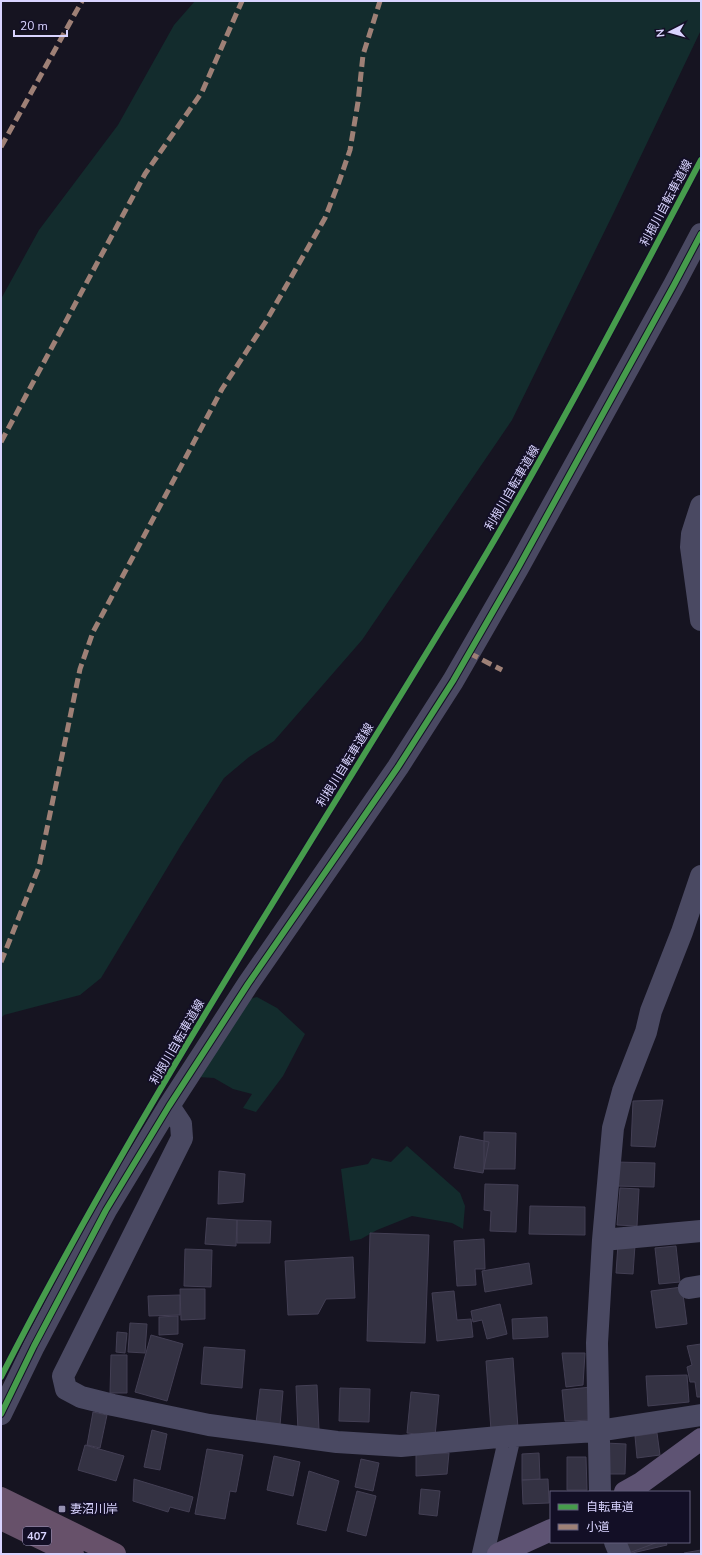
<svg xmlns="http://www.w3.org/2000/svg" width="702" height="1555" viewBox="0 0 702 1555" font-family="'Nunito Sans','Noto Sans JP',sans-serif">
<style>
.green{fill:#132c2d}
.building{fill:#343243;stroke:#433f54}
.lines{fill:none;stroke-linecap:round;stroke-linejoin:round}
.minor{stroke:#4a4962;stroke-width:22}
.major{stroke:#5e5373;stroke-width:22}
.highway{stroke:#67516a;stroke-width:22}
.quiet{stroke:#9e8076;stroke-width:5;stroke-dasharray:10 5;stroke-linecap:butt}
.cycleway-casing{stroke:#130f26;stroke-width:8}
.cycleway{stroke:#469c4c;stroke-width:6}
.poi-dot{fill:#9591b1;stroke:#130f26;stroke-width:1.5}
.labels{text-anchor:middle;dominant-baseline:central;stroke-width:4;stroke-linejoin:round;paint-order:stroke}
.shield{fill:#130f26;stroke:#9e99be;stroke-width:1}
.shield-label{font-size:11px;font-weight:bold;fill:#d9d4ff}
.street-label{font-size:12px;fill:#d9d4ff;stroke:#130f26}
.poi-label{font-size:12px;fill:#d9d4ff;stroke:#130f26;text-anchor:start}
</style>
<rect width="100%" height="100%" fill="#161421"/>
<!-- green -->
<path class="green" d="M 195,1 L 701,1 L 701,30 L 614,212 L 512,420 L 362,640 L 274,741 L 249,757 L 224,778 L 181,845 L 101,978 L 80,995 L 4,1015 L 1,1018 L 1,299 L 39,230 L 118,125 L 174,25 Z
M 257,997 L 277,1008 L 305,1034 L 283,1076 L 256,1112 L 243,1108 L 252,1094 L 233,1089 L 214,1078 L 198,1077 L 250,999 Z
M 407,1146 L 460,1193 L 465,1206 L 463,1229 L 452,1223 L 412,1216 L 377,1230 L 361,1239 L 350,1241 L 341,1169 L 368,1164 L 372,1158 L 391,1162 Z"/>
<!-- building -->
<path class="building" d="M 663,1100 L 655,1147 L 631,1146 L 633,1101 Z
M 484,1132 L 516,1133 L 515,1169 L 484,1169 Z
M 460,1136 L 489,1142 L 483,1173 L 454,1168 Z
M 616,1162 L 655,1163 L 654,1187 L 616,1186 Z
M 219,1171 L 245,1174 L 243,1202 L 218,1204 Z
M 485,1184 L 518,1185 L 516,1232 L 490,1231 L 491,1211 L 484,1210 Z
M 620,1188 L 639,1189 L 637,1226 L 617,1225 Z
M 530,1206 L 585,1207 L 585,1235 L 529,1234 Z
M 207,1218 L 237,1220 L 236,1246 L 205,1244 Z
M 237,1220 L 271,1221 L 270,1243 L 237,1243 Z
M 370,1233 L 429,1235 L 425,1343 L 367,1341 Z
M 484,1239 L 485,1269 L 475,1269 L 476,1285 L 457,1286 L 454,1241 Z
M 618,1244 L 635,1245 L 633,1274 L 616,1273 Z
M 676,1246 L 680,1282 L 659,1284 L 655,1248 Z
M 185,1249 L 212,1250 L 211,1287 L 184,1286 Z
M 353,1257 L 355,1298 L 326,1299 L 318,1314 L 288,1315 L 285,1261 Z
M 529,1263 L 532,1284 L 485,1292 L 482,1271 Z
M 682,1287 L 687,1324 L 656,1328 L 651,1291 Z
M 180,1289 L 205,1289 L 205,1319 L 181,1320 Z
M 454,1291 L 457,1320 L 471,1319 L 473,1337 L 437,1341 L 432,1293 Z
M 180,1295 L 180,1315 L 149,1316 L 148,1296 Z
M 500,1304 L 507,1334 L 487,1339 L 482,1320 L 473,1322 L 471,1311 Z
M 178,1316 L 178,1334 L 159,1335 L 159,1317 Z
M 547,1317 L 548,1337 L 513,1339 L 512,1319 Z
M 130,1323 L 147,1324 L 145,1353 L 128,1352 Z
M 117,1332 L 127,1333 L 125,1353 L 116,1352 Z
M 151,1335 L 183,1344 L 167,1401 L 135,1392 Z
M 701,1344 L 701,1397 L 697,1397 L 695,1382 L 690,1382 L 687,1367 L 692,1365 L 687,1346 Z
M 204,1347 L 245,1350 L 242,1388 L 201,1384 Z
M 562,1353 L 585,1353 L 583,1385 L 566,1387 Z
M 111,1355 L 127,1355 L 127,1393 L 110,1393 Z
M 513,1358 L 518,1428 L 491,1430 L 486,1361 Z
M 687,1375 L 689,1402 L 648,1406 L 646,1376 Z
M 317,1385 L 319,1430 L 298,1431 L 296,1386 Z
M 591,1387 L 593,1420 L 565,1421 L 562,1390 Z
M 340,1388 L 370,1389 L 369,1422 L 339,1421 Z
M 260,1389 L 283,1391 L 280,1425 L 256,1423 Z
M 411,1392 L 439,1395 L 435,1436 L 407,1433 Z
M 93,1412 L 107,1415 L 100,1448 L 87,1445 Z
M 152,1430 L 167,1434 L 160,1470 L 144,1467 Z
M 657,1433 L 660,1455 L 637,1458 L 635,1436 Z
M 605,1443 L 626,1444 L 625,1474 L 604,1474 Z
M 85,1445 L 124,1456 L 116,1481 L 78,1470 Z
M 207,1449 L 243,1455 L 236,1492 L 230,1491 L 225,1519 L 195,1514 Z
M 416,1453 L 449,1453 L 447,1474 L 416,1476 Z
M 539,1453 L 540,1479 L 522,1480 L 522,1454 Z
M 274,1456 L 300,1462 L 293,1496 L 267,1490 Z
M 567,1457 L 586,1457 L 587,1490 L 567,1490 Z
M 361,1459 L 379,1463 L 373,1491 L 355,1487 Z
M 309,1471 L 339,1481 L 326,1531 L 297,1524 Z
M 134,1479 L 193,1497 L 189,1512 L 170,1507 L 168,1512 L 133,1501 Z
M 548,1479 L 549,1503 L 523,1504 L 522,1480 Z
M 421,1489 L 440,1491 L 437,1516 L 419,1514 Z
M 357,1491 L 376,1496 L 366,1536 L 347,1531 Z
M 622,1542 L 666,1542 L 667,1545 L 628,1554 Z
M 625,1542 L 658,1542 L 629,1553 Z
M 701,1550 L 701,1554 L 685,1554 L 684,1553 Z"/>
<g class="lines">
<!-- minor -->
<path class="minor" d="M 701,506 L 692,534 L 691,547 L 701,620
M 169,1106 L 181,1124 L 182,1138 L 63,1376 L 66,1389 L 81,1397 L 113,1405 L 209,1425 L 337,1442 L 401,1446 L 510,1436 L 598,1431 L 701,1415
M 603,1240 L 701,1231
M 689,1288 L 701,1286
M 1,1414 L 34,1346 L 106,1210 L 169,1106 L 248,984 L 398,767 L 453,681 L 518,568 L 674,285 L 701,234
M 600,1492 L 597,1343 L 603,1240 L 613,1128 L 623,1091 L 646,1032 L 651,1011 L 682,932 L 701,876
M 615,1542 L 620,1554
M 483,1554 L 510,1436"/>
<!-- major -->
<path class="major" d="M 625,1492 L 641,1483 L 701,1439
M 498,1554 L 551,1530"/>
<!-- highway -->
<path class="highway" d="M 1,1498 L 115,1554
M 1,1519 L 73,1554"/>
<!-- quiet -->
<path class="quiet" d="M 1,147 L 82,1
M 1,442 L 145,174 L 202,92 L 242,1
M 469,653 L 502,670
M 1,962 L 39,867 L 80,669 L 93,632 L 222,389 L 265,323 L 325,218 L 339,182 L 350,150 L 358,102 L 363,55 L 380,1"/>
<defs>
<path id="cycleway" d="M 1,1377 C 139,1107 306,853 463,593 C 548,452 624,306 701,160
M 1,1414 L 34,1346 L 106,1210 L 169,1106 L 248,984 L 398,767 L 453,681 L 518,568 L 674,285 L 701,234"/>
</defs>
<!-- cycleway casing -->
<use href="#cycleway" class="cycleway-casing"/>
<!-- cycleway -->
<use href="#cycleway" class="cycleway"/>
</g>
<!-- markers -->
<rect class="poi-dot" x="58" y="1505" width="8" height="8" rx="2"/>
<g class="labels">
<!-- shield labels -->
<rect class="shield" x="23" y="1527" width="28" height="18" rx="3"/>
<g class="shield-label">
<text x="37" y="1536">407</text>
</g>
<!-- street labels -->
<g class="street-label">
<text transform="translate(666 203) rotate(-62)">利根川自転車道線</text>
<text transform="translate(512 488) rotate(-60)">利根川自転車道線</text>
<text transform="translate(345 765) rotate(-58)">利根川自転車道線</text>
<text transform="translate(177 1042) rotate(-60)">利根川自転車道線</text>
</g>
<!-- poi labels -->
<g class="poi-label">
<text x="70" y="1509">妻沼川岸</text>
</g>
</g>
<!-- border -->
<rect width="702" height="1555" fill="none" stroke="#d9d4ff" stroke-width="4"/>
<!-- legend -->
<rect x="550" y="1491" width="140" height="52" fill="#130f26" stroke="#625e7d"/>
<rect x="558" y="1504" width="20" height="6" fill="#469c4c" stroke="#625e7d"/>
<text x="586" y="1511" font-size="12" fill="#d9d4ff">自転車道</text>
<rect x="558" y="1524" width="20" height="6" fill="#9e8076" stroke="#625e7d"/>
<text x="586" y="1531" font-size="12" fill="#d9d4ff">小道</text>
<!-- north arrow -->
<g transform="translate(670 32) rotate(264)" stroke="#130f26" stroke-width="3" paint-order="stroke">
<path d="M0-3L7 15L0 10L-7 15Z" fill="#d9d4ff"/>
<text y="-6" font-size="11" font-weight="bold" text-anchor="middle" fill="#d9d4ff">N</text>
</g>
<!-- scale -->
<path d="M14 30v6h53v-6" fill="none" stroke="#d9d4ff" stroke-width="2"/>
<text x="20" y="30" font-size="12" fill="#d9d4ff" stroke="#130f26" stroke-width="3" paint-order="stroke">20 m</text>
</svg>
